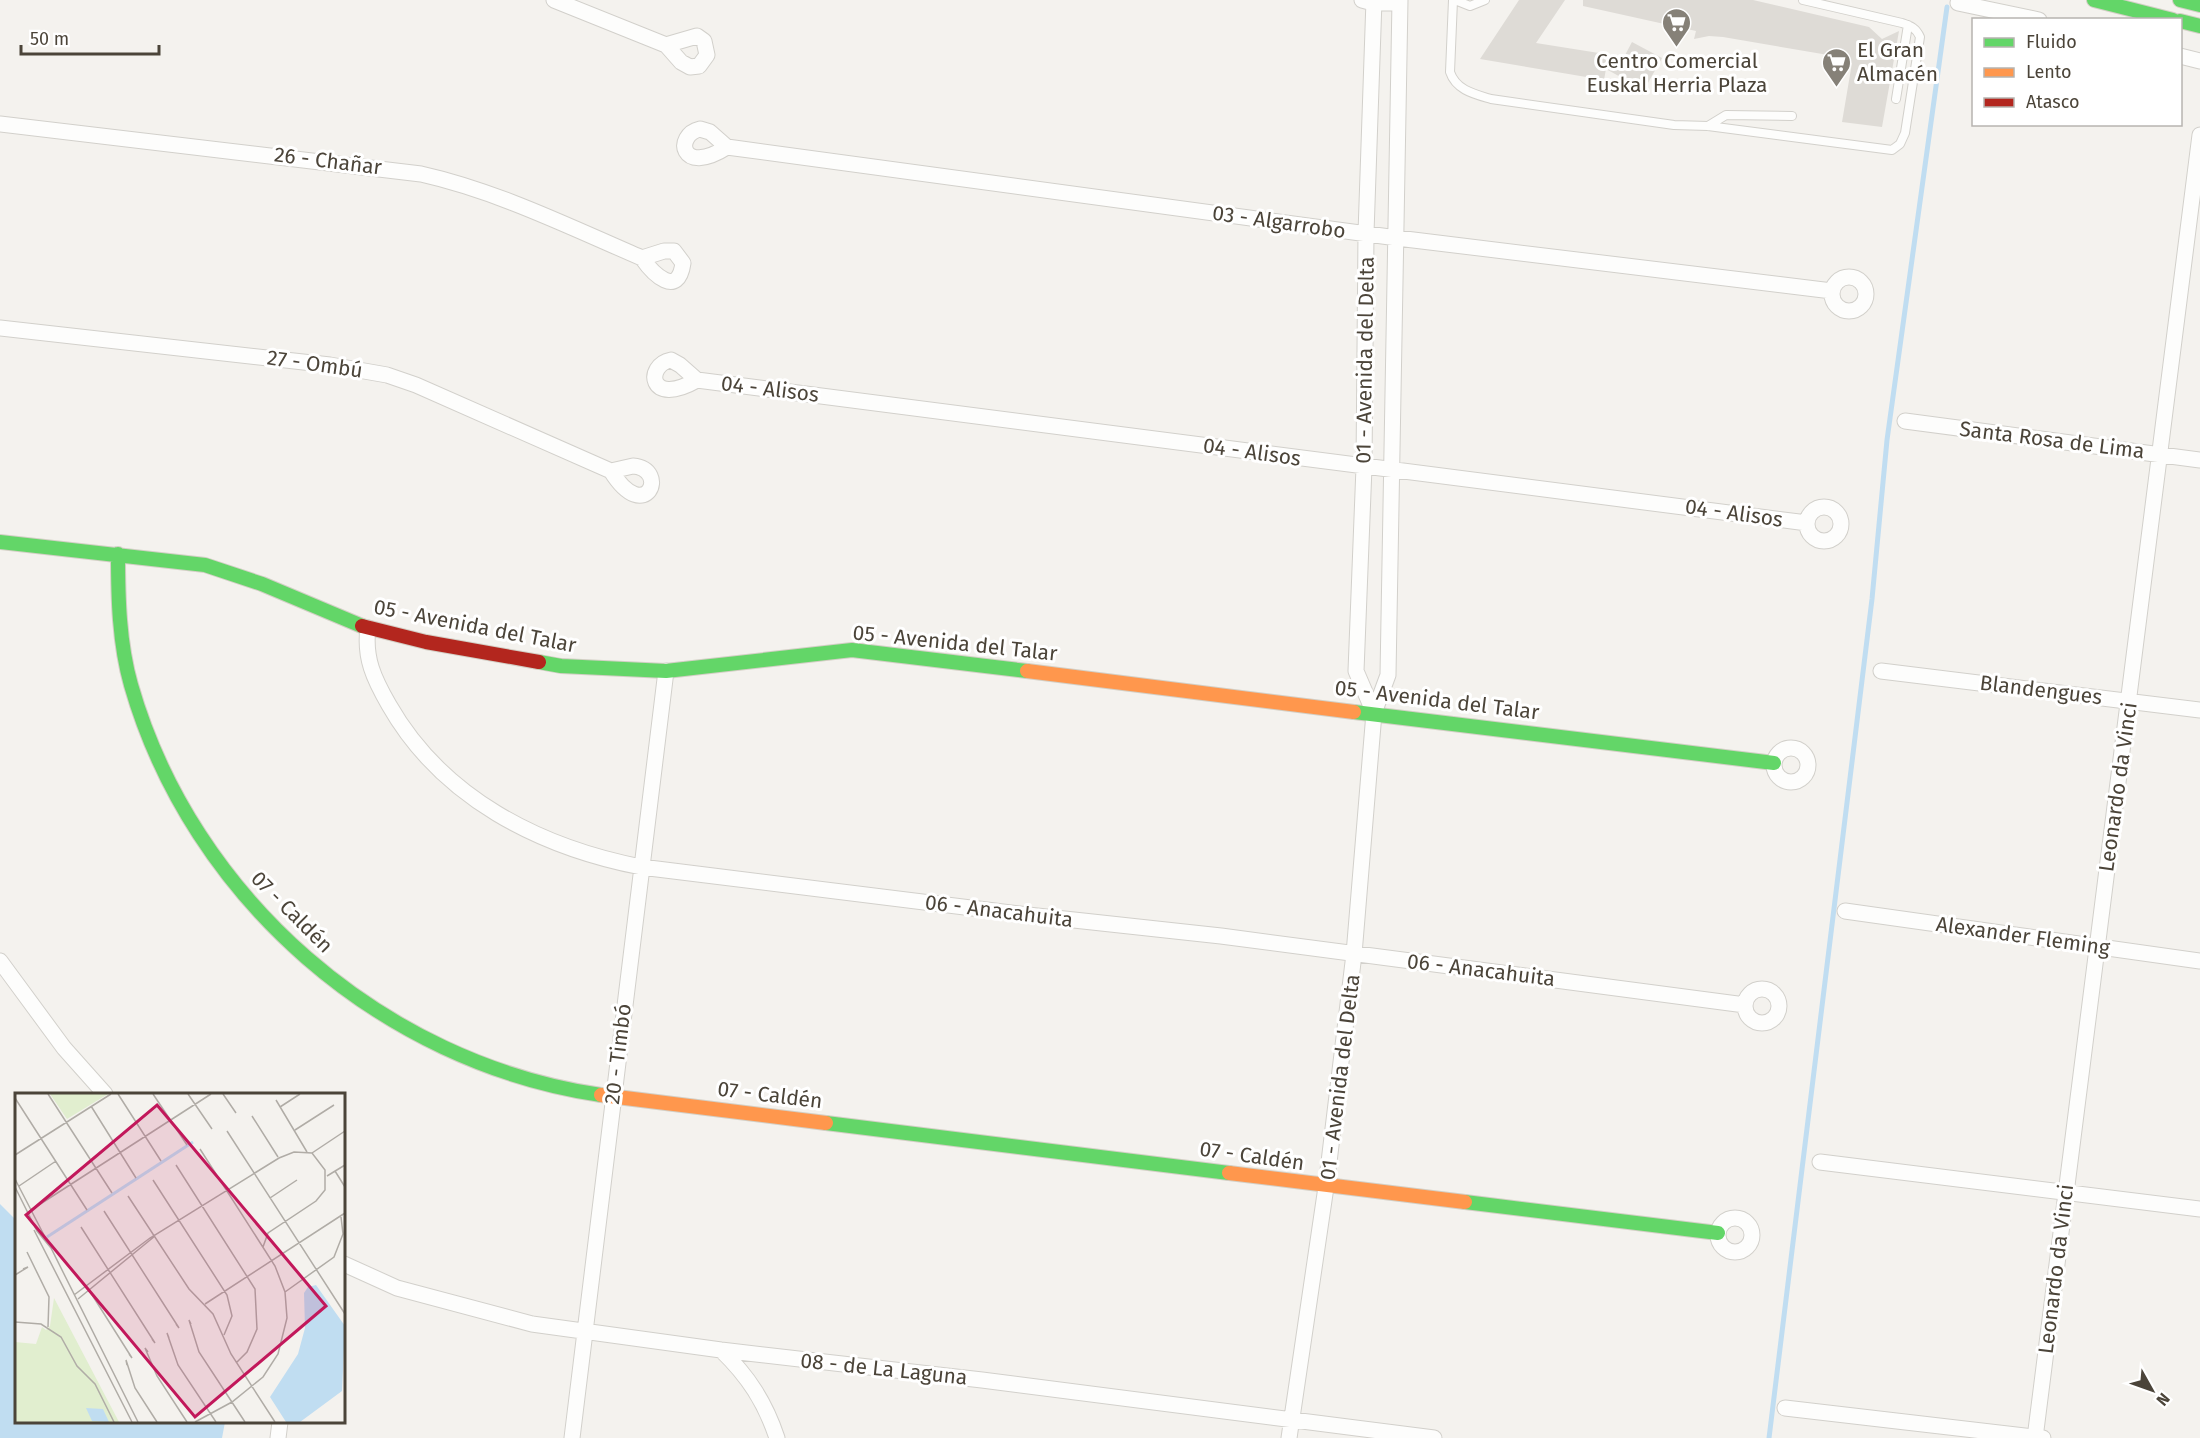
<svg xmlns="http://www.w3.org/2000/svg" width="2200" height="1438" viewBox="0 0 2200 1438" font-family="'Fira Sans',sans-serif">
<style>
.water{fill:#c0ddf1}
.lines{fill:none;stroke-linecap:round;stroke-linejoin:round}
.stream{stroke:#c0ddf1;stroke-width:5}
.building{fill:#dedbd6}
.lane-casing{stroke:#d2d0cb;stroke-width:10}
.street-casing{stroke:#d2d0cb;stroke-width:17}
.fast-casing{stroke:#d3cfc5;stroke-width:16}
.slow-casing{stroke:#d3cfc5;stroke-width:16}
.jam-casing{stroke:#d3cfc5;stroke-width:16}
.lane{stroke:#fdfdfc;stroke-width:8}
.street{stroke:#fdfdfc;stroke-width:15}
.fast{stroke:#63d668;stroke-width:14}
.slow{stroke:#ff974d;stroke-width:14}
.jam{stroke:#b3261e;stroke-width:14}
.labels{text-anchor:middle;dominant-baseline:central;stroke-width:6;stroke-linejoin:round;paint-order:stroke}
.poi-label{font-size:21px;fill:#4b4439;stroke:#fff;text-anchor:start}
.street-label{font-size:21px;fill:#4b4439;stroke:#fff}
.inset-river{fill:none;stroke:#c0ddf1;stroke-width:3}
.inset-road{fill:none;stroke:#b0aca6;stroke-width:1.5}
.view{fill:#c2185b;fill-opacity:0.15;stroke:#c2185b;stroke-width:3}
.inset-edge{fill:none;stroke:#4b4439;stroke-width:3}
</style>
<rect width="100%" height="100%" fill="#f4f2ee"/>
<!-- water -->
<path class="water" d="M 0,1204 L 16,1220 L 16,1422 L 225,1422 L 222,1438 L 0,1438 Z"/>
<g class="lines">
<!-- stream -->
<path class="stream" d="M 1769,1438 L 1872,599 L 1887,440 L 1947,7"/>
</g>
<!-- building -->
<path class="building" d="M 1519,0 L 1565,0 L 1536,43 L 1624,57 L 1632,42 L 1662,58 L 1644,90 L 1606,69 L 1604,80 L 1480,59 Z
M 1583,0 L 1753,0 L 1869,27 L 1882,39 L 1899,31 L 1882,127 L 1842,122 L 1852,63 L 1840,57 L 1723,37 L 1709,36 L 1694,39 L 1696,31 L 1583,6 Z"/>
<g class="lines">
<defs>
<path id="lane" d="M 1453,0 L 1450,72 C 1456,90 1474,94 1491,99 L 1674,125 L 1708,126 L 1892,150 L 1900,144 L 1905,133 L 1920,37 C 1916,28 1911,26 1902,23 L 1803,0
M 1455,0 L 1470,6 L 1485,0
M 1896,99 L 1908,25
M 1708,126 L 1726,115 L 1792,116"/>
<path id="street" d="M 554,0 L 666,45 L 681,62 L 690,67 L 699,66 L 707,55 L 704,41 L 697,36 L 666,45
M 1362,0 L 1373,3 L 1400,3
M 1374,0 L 1366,233 L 1364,467 L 1356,671 L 1374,713
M 1958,3 L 2039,20
M 2180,56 L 2200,61
M 0,124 L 421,174 C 497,191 570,227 642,258
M 700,129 L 710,132 L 727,147 C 680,177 674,135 700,129 Z
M 727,147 L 1397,238 L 1832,291
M 664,251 L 674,251 L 683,263 C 678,299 653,274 642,258 Z
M1832 294a17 17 0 1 1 34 0a17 17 0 1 1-34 0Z
M 0,328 L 330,365 L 387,375 L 416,385 L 611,471
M 671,360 L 680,365 L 697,380 C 648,408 645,365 671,360 Z
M 697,380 L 1807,523
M 1905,421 L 2200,460
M 633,466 C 670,469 646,527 611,471 Z
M1807 524a17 17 0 1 1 34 0a17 17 0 1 1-34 0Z
M 368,628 C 364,658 374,679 389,705 C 442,798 539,847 641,867 L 1028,915 L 1221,936 L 1745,1005
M 1881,671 L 2200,710
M1774 765a17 17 0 1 1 34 0a17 17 0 1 1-34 0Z
M 1845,911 L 2200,961
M 0,961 L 64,1048 L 105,1094
M1745 1006a17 17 0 1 1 34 0a17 17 0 1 1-34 0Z
M 1820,1162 L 2200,1209
M1718 1235a17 17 0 1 1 34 0a17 17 0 1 1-34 0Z
M 344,1264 L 397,1288 L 532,1324 L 721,1350 L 982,1380 L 1434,1438
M 721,1350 C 748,1376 765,1402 777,1438
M 1785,1408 L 2043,1438
M 278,1438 L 280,1422
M 572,1438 L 666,671
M 1289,1438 L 1326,1187 L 1354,954 L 1374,713 L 1388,675 L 1400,0
M 2035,1438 L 2200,135"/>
<path id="fast" d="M 2094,0 L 2173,20
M 2180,0 L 2200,5
M 2180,21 L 2200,26
M 0,542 L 205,565 L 262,584 L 362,626
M 118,554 C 118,597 119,643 131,685 C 192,898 382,1063 601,1095
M 539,662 L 561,666 L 666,671 L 852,650 L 1027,671
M 1354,712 L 1774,763
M 826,1123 L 1229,1173
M 1465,1202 L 1718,1233"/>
<path id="slow" d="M 1027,671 L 1354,712
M 601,1095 L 826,1123
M 1229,1173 L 1465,1202"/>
<path id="jam" d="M 362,626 L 426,642 L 539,662"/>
</defs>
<!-- lane casing -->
<use href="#lane" class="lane-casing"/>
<!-- street casing -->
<use href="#street" class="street-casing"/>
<!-- fast casing -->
<use href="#fast" class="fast-casing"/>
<!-- slow casing -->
<use href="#slow" class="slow-casing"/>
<!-- jam casing -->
<use href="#jam" class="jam-casing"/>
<!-- lane -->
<use href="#lane" class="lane"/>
<!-- street -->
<use href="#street" class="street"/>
<!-- fast -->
<use href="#fast" class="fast"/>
<!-- slow -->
<use href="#slow" class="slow"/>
<!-- jam -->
<use href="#jam" class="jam"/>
</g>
<!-- icons -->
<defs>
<symbol id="supermarket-pin" viewBox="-11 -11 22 30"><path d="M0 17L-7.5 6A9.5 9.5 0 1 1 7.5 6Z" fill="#868178" stroke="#fff"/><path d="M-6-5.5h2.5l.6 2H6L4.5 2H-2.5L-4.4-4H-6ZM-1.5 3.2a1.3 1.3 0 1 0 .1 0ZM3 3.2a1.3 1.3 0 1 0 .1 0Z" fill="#fff"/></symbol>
</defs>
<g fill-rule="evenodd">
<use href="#supermarket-pin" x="1660" y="6" width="33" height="45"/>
<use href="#supermarket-pin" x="1820" y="46" width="33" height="45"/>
</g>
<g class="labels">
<!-- poi labels -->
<g class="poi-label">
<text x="1857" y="50">El Gran<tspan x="1857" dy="24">Almacén</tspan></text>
<text x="1677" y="61" text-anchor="middle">Centro Comercial<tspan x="1677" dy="24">Euskal Herria Plaza</tspan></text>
</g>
<!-- street labels -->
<g class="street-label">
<text transform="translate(328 161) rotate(7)">26 - Chañar</text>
<text transform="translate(1279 222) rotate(8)">03 - Algarrobo</text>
<text transform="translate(1365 360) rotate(-89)">01 - Avenida del Delta</text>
<text transform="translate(315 364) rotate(8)">27 - Ombú</text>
<text transform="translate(770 389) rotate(7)">04 - Alisos</text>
<text transform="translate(2052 440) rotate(7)">Santa Rosa de Lima</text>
<text transform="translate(1252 452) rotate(8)">04 - Alisos</text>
<text transform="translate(1734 513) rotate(8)">04 - Alisos</text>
<text transform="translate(475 626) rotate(11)">05 - Avenida del Talar</text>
<text transform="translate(955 643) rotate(6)">05 - Avenida del Talar</text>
<text transform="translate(2041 690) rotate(7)">Blandengues</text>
<text transform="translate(1437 700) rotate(7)">05 - Avenida del Talar</text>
<text transform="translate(2118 787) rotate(-82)">Leonardo da Vinci</text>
<text transform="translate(999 911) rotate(7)">06 - Anacahuita</text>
<text transform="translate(292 912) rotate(45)">07 - Caldén</text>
<text transform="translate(2023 936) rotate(8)">Alexander Fleming</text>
<text transform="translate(1481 970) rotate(7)">06 - Anacahuita</text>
<text transform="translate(618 1054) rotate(-83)">20 - Timbó</text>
<text transform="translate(1340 1077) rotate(-83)">01 - Avenida del Delta</text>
<text transform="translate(770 1095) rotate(7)">07 - Caldén</text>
<text transform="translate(1252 1156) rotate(8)">07 - Caldén</text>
<text transform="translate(2056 1269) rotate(-83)">Leonardo da Vinci</text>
<text transform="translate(884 1369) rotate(6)">08 - de La Laguna</text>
</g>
</g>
<!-- overview -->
<g transform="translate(15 1093)">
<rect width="330" height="330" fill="#f4f2ee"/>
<path d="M 35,1 L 93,1 L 52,26 ZM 39,205 L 104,329 L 0,329 L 0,249 L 21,251 L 27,234 L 31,237 L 35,233 Z" fill="#e1eecf"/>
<path d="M 301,192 L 330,233 L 327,298 L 285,329 L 271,329 L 255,304 L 283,261 L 290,235 L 289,200 L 293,194 ZM 71,315 L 88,316 L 94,329 L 77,328 Z" fill="#c0ddf1"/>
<path class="inset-river" d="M 32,144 L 178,49"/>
<path class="inset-road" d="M 33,1 L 97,100M 103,1 L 146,68M 138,1 L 172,52M 173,1 L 197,36M 208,1 L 221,20M 0,5 L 72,117M 261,7 L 292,59M 76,13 L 121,85M 265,14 L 285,1M 237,23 L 263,64M 280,37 L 319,12M 212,38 L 330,221M 297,60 L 330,38M 0,62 L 96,1M 161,72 L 240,196 L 242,236 L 232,259 L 221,270M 320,78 L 330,94M 312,83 L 330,72M 0,86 L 30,144M 138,87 L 212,202 L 217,223 L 209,242M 4,93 L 41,68M 0,94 L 22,138 L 36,155 L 123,329M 113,103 L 174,196 L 198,221 L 216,261 L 260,329M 255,105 L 282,87M 16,117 L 196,1M 89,118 L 164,235 L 161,231M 66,134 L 140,250 L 137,246M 19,137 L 117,329M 12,159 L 34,204 L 33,234M 0,182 L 13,174 L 8,176M 74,197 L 117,265 L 114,261M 270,199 L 319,164 L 328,141 L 326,124M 59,202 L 135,145 L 264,65 L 279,59 L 297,60 L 310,77 L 310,97 L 301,108 L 253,140 L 248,154M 63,206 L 140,143M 190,211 L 330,120M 0,229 L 26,231 L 46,244 L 62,273 L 80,291 L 99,329M 176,231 L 174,227 L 184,259 L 230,329M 154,245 L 152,240 L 163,272 L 201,329M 133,259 L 130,255 L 142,283 L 172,329M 112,272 L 111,267 L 120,295 L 142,329M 180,329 L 217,309 L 248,284 L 263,261 L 272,225 L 270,199 L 260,173 L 185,56"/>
<path class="view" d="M 142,12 L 311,213 L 180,324 L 11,122 Z"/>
<rect width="330" height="330" class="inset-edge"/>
</g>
<!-- legend -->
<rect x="1972" y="18" width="210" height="108" fill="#ffffff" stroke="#b7b4b0" stroke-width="1.5"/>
<rect x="1984" y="38" width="30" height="9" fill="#63d668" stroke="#b7b4b0" stroke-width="1.5"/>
<text x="2026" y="48" font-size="18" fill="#4b4439">Fluido</text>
<rect x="1984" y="68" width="30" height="9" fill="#ff974d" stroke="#b7b4b0" stroke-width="1.5"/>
<text x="2026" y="78" font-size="18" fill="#4b4439">Lento</text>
<rect x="1984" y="98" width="30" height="9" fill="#b3261e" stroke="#b7b4b0" stroke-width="1.5"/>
<text x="2026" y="108" font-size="18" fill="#4b4439">Atasco</text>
<!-- north arrow -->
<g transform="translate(2152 1390) rotate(130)" stroke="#ffffff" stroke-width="4.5" paint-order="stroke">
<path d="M0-4.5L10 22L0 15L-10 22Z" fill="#4b4439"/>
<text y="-9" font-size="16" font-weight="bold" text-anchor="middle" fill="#4b4439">N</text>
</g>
<!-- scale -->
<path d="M21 45v9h138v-9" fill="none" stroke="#4b4439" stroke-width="3"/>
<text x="30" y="45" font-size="18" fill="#4b4439" stroke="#ffffff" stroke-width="4.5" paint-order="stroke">50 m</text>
</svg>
